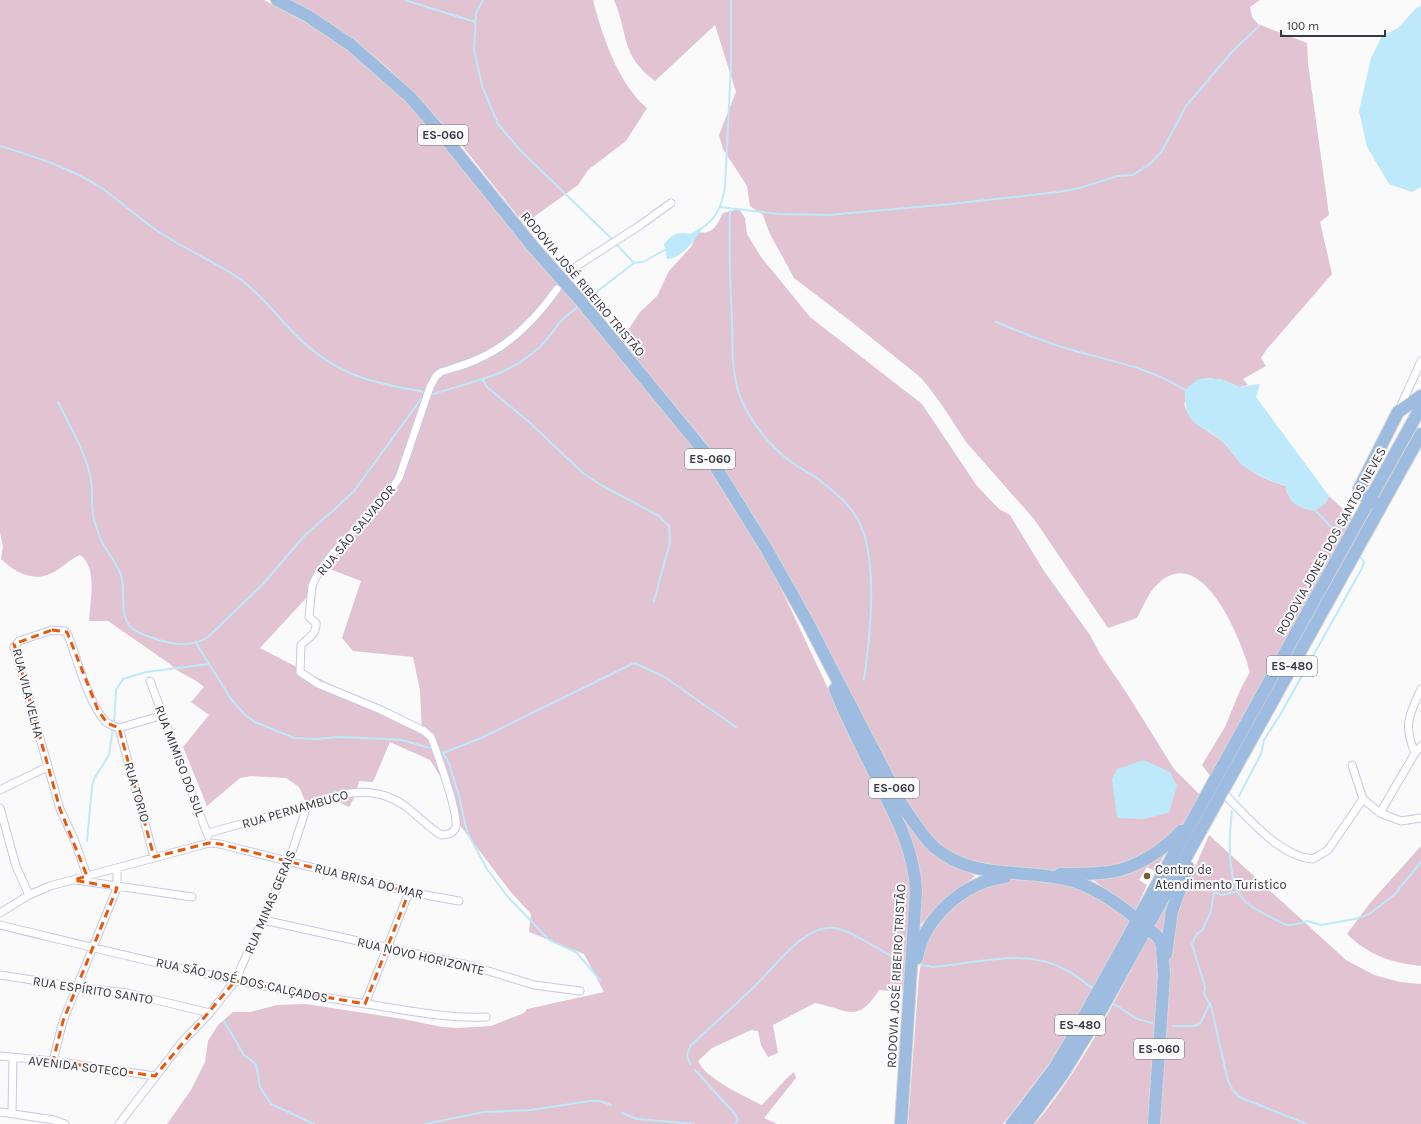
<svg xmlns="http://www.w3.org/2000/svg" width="1421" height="1124" viewBox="0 0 1421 1124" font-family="Karla,sans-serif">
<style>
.green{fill:#e1c3d1;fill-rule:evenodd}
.water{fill:#bee9fb}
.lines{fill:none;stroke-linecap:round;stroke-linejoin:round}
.stream{stroke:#bee9fb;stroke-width:2}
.minor-casing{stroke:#c8c7e9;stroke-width:9}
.primary-casing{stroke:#d7d7da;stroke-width:14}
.minor{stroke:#fff;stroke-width:7}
.primary{stroke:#9ebbe0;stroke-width:12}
.marked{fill:none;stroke:#e8590c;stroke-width:3;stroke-dasharray:8 5;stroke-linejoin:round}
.poi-dot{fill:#775d2f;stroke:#fafafa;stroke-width:1.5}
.labels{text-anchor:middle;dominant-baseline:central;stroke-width:4;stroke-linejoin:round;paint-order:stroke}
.shield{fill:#fafafa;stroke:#72727b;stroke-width:1}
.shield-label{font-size:12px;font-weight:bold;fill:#373744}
.street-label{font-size:13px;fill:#373744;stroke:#fafafa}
.poi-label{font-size:13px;fill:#373744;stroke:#fafafa;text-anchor:start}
</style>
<rect width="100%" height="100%" fill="#fafafa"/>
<!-- green -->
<path class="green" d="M 0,0 L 264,0 L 341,42 L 417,110 L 699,451 L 769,563 L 896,833 L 907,863 L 910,895 L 906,983 L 902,992 L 879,990 C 857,1025 848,1009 815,1003 L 773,1025 L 778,1053 L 768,1057 L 761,1045 L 758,1031 L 751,1030 L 712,1048 L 698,1061 C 706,1079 744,1096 762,1105 L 788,1077 L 794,1072 L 796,1078 L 764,1118 L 777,1124 L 167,1124 L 191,1090 L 205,1062 L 208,1041 L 218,1025 L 233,1012 L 250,1012 L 277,1005 L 306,1004 L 403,1019 L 442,1027 L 458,1028 L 491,1026 L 524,1013 L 527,1009 L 604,992 L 584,954 L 529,932 L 531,914 L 510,891 L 459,824 L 447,787 L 430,760 L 390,742 L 373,782 L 359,781 L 355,796 L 349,807 L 327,797 L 307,805 L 299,787 L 286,778 L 251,776 L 240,778 L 207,806 L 183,747 L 209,715 L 191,702 L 204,687 C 193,677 179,674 170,664 L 108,621 L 89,621 C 90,602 98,567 80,555 C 70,559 63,567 54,572 C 34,583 16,573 1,559 L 3,546 L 0,533 ZM 319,565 L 361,581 L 342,638 L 353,651 L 413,657 L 420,690 L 422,732 L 260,648 L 308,596 Z
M 286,0 L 593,0 C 602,35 618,84 647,108 L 626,141 L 588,170 L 578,185 L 524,224 L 460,143 L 424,103 L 386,66 L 347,34 Z
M 614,0 L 1260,0 L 1250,7 L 1252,17 L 1258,24 L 1307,43 L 1308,63 L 1329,215 L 1320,222 L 1332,274 L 1266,350 L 1261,358 L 1266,366 L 1243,379 L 1248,385 L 1239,387 L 1224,380 L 1207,378 L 1184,403 C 1190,426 1206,428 1222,441 C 1229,447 1233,456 1240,462 C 1251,473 1271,482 1286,486 L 1287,493 L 1325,504 L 1329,496 L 1354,519 L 1211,777 L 1202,765 L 1225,727 L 1241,688 L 1250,672 C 1242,642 1205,547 1162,580 C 1149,590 1144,605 1137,618 L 1108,628 L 1034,519 L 966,442 L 942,405 L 927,385 L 920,377 L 853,323 L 794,278 L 769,232 L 763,215 L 750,206 L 747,186 L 723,149 L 719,135 L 736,92 L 715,25 L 655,81 C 620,55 629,35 614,0 Z
M 739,209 L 745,218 L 747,234 L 761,257 L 810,317 L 922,404 L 977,486 L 999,509 L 1010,515 L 1044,571 L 1090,635 L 1100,654 L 1126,692 L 1174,769 L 1201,796 L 1193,812 L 1173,835 L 1135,860 L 1097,870 L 992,870 L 942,850 L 917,822 L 852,700 L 826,645 L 779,559 L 744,501 L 708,445 L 621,341 L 640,312 L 657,296 L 669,271 L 691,247 L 698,232 C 713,235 717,225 723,213 Z
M 906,823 L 910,823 L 955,865 L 975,876 L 921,924 L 920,867 L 915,850 L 904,826 Z
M 1209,835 L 1346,960 L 1374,975 L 1400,982 L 1421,984 L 1421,1124 L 1160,1124 L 1170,947 L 1181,900 Z
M 1421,846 L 1421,966 C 1390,962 1370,956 1347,934 L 1370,903 Z
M 1166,852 L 1155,871 L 1147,867 L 1139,880 L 1147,885 L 1135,911 L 1088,876 Z
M 1034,878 L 1069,884 L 1096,896 L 1130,919 L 1131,927 L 1049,1064 L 1003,1124 L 908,1124 L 919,975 C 927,932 945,903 986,886 C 992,884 998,880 1004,879 C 1013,877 1024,878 1034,878 Z
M 1168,909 L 1164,936 L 1155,927 L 1164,910 Z
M 1148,937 L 1154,939 L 1159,950 L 1149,1124 L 1035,1124 C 1082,1068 1115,1001 1148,937 Z"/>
<!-- water -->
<path class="water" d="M 1421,6 L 1421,187 L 1412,192 L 1389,184 L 1367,147 L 1359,111 L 1371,58 L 1382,36 L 1398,28 L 1416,8 Z
M 699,229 L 701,229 L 701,231 C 693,242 682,258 667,259 L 664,244 C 673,234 677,231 690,234 Z
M 1207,378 L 1224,380 L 1239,387 L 1260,384 L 1256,397 L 1329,496 L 1325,504 L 1314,511 C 1298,508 1288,503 1286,486 C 1272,482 1250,472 1239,462 C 1234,456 1230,449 1224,443 C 1203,422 1183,430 1185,390 L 1198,379 Z
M 1144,760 L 1170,772 L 1177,786 L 1169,813 L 1143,819 L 1117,818 L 1112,779 L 1117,769 Z"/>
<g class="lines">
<!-- stream -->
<path class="stream" d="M 405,0 L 475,22
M 483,0 L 476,13 L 474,50 L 482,86 L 498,124 L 520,150 L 613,240
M 0,146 C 36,157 71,168 103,189 C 124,204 142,222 164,235 C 188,251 216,262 240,279 C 259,293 273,311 289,328 C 330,373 368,383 426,392
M 720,207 L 779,214 L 828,215 L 951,204 L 1058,192 L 1080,188 L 1117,176 L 1133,175 L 1150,164 L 1162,151 L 1186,106 L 1232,52 L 1259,26
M 730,208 C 729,245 730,282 732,319 C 733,349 730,378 744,405 C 754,426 771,447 790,461 C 800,469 813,474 823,483 C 833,491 846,501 853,512 C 881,549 870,636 864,680
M 699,230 C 716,220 722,206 725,187 L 731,66 L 731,0
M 616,244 L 634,263
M 586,300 L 634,263 L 643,262 L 668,248
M 996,322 C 1018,331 1040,340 1062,347 C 1103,360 1150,366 1186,391
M 483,380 L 487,387 L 529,422 L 583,473 L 601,485 L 659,516 L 669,526 L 670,542 L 654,601
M 430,393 L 434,394 C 471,381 504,378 535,351 C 546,343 552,332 561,321 C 567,315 574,310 580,305
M 58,402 C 69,425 84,449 90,475 C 94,490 90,505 94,520 C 97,528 99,538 104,546 C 110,555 117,564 121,575 C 126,591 119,611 129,625 C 134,632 142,634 150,637 C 170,644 188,649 208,637 L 263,584 L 305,535 L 335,509 L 354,491 L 424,395
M 1315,510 L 1339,535
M 196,643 L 231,699 L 245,715 L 255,722 L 294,738 L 316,739 L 338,737 L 389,739 L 401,740 L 434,749
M 114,724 L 116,690 L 123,679 L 146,672 L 209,664
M 438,750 L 443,753 L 449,763 L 459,796 L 467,832 L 487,869 L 507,896 L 549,940 L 576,952 L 600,980
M 443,753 L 481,738 L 634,663 L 663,676 L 736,727
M 1239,796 L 1261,754 L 1264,740 L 1280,715 L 1361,570 L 1364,562 L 1361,558
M 1232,811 C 1229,837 1225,885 1247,903 C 1258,912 1273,918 1286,925 L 1293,925 L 1308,921 L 1321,925 L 1355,919 L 1369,914 L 1394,895 L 1421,862
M 87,841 L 92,787 L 94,779 L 109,755 L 113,728
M 1238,891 L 1222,895 L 1214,892 L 1211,911 L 1203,929 L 1196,935 L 1192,944 L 1205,987 L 1204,994 L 1211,1006 L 1228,1081 L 1233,1090 L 1239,1097 L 1307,1124
M 921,965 L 933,967 C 975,964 1025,947 1064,969 C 1075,974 1085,983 1095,990
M 1111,1002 L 1137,1019 L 1152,1023
M 224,1021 L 244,1055 L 256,1064 L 260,1087 L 271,1104 L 314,1124
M 1173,1026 L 1193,1026 L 1200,1024 L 1210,1003
M 690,1064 L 687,1056 L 690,1046 C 712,1026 734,1006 755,986 C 774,968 804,924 834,928 C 853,930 885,955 905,963
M 695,1070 L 735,1114 L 738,1120 L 735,1124
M 622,1113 L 637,1119 L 694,1124
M 425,1124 L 484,1112 L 531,1110 L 590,1101 L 600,1101 L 611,1105"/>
<defs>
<path id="minor" d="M 569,271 L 639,226 L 671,203
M 1399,410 L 1421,361
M 150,681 L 208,836
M 119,728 L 154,857
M 1415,753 C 1403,725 1409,715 1421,689
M 1352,765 L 1363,799 L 1380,813 L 1401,821 L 1421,818
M 0,790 L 47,767
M 1222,792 C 1247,815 1277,856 1313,859 L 1328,850 L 1363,799
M 0,808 L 16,866 L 29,895
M 1380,813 L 1415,753 L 1421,746
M 208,833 L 307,806 C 339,792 374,784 405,806 C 417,815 428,827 441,835 C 447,835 455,833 456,826 C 458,811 439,759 433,742 L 431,737 L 424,731 L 381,710 L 318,684 L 300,672 L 301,645 C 308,638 317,634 316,623 L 309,617 L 312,586 L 316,577 L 333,553 L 385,498 L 399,478 L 430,387 L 436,376 L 441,372 C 453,368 466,365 478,359 C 511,345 537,317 557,289
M 87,876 L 74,839 L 60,809 L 14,647 L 19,641 L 52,630 L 65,631 L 68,635 C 78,661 87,700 105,721 C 109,725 114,726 119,728 L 163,715
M 76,880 L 192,897
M 0,913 L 29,895 L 50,886 L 209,843 L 220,844 L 409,892 L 459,901
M 263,920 L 472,966 L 534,985 L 580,991
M 0,925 C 120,954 239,985 360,1003 C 402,1009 443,1019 486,1017
M 0,975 L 77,987 L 127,993 L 210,1013
M 365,1004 L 409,892
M 0,1056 L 53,1061 L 155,1076
M 53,1061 L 63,1021 L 117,888 L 117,868
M 0,1112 L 54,1120 L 65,1124
M 12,1113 L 13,1058
M 119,1124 L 182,1042 L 210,1013 L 235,981 L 289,861 L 307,806"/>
<path id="primary" d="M 277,0 L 308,16 L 351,45 L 410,97 L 437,128 L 534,248 L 581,301 L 712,461 L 766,548 L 807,621 L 902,805 C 912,819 921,835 934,847 C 975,882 1025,867 1073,881 C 1103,890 1136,917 1159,938 L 1162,946 L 1164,975 L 1154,1124
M 1375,503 L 1363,495 L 1359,489 L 1398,412 L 1421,396
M 835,689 C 849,724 867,757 883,791 C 900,825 914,853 916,891 L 901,1124
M 1060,874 C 1076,874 1094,874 1110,872 C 1136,868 1164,850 1181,831
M 1166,954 L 1172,911 L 1188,867
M 917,958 C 924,917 964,882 1005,877
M 1012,1124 L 1054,1069 L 1071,1040 L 1421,407
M 1026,1124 L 1062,1075 L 1095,1021 L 1421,434"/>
</defs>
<!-- minor casing -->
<use href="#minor" class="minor-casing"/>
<!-- primary casing -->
<use href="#primary" class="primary-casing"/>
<!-- minor -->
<use href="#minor" class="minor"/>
<!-- primary -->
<use href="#primary" class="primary"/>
</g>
<!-- marked area -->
<path class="marked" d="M 52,630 L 67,632 L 98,710 L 107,723 L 119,728 L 154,857 L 209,843 L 220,844 L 409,892 L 365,1004 L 235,981 L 155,1076 L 53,1061 L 63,1021 L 117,888 L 74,880 L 87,876 L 60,809 L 14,644 Z"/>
<!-- markers -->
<circle class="poi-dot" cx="1147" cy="876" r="4"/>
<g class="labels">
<!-- shield labels -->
<g class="shield">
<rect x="418" y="125" width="50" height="20" rx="3"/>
<rect x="685" y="449" width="50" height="20" rx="3"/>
<rect x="1267" y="656" width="50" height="20" rx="3"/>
<rect x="869" y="778" width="50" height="20" rx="3"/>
<rect x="1055" y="1015" width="50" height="20" rx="3"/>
<rect x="1134" y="1039" width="50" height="20" rx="3"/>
</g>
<g class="shield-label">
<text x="443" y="135">ES-060</text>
<text x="710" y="459">ES-060</text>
<text x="1292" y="666">ES-480</text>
<text x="894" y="788">ES-060</text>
<text x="1080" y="1025">ES-480</text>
<text x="1159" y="1049">ES-060</text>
</g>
<!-- street labels -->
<g class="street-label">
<text transform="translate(583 284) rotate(50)">RODOVIA JOSÉ RIBEIRO TRISTÃO</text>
<text transform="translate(356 530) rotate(-50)">RUA SÃO SALVADOR</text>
<text transform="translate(1331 541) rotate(-61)">RODOVIA JONES DOS SANTOS NEVES</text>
<text transform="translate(28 693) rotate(76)">RUA VILA VELHA</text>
<text transform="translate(180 761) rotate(69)">RUA MIMISO DO SUL</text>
<text transform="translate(137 792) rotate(74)">RUA TORIO</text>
<text transform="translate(295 809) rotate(-16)">RUA PERNAMBUCO</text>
<text transform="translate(369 881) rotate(14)">RUA BRISA DO MAR</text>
<text transform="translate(270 902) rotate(-67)">RUA MINAS GERAIS</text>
<text transform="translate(421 956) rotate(13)">RUA NOVO HORIZONTE</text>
<text transform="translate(896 976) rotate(-87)">RODOVIA JOSÉ RIBEIRO TRISTÃO</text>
<text transform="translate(242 980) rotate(12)">RUA SÃO JOSÉ DOS CALÇADOS</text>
<text transform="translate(93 990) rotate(9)">RUA ESPÍRITO SANTO</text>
<text transform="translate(78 1066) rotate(7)">AVENIDA SOTECO</text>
</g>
<!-- poi labels -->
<g class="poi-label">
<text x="1155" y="869">Centro de<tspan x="1155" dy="15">Atendimento Turistico</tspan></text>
</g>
</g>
<!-- scale -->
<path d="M1281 30v6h104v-6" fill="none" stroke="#373744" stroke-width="2"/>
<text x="1287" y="30" font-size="12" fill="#373744" stroke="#fafafa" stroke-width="3" paint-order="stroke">100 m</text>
</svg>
